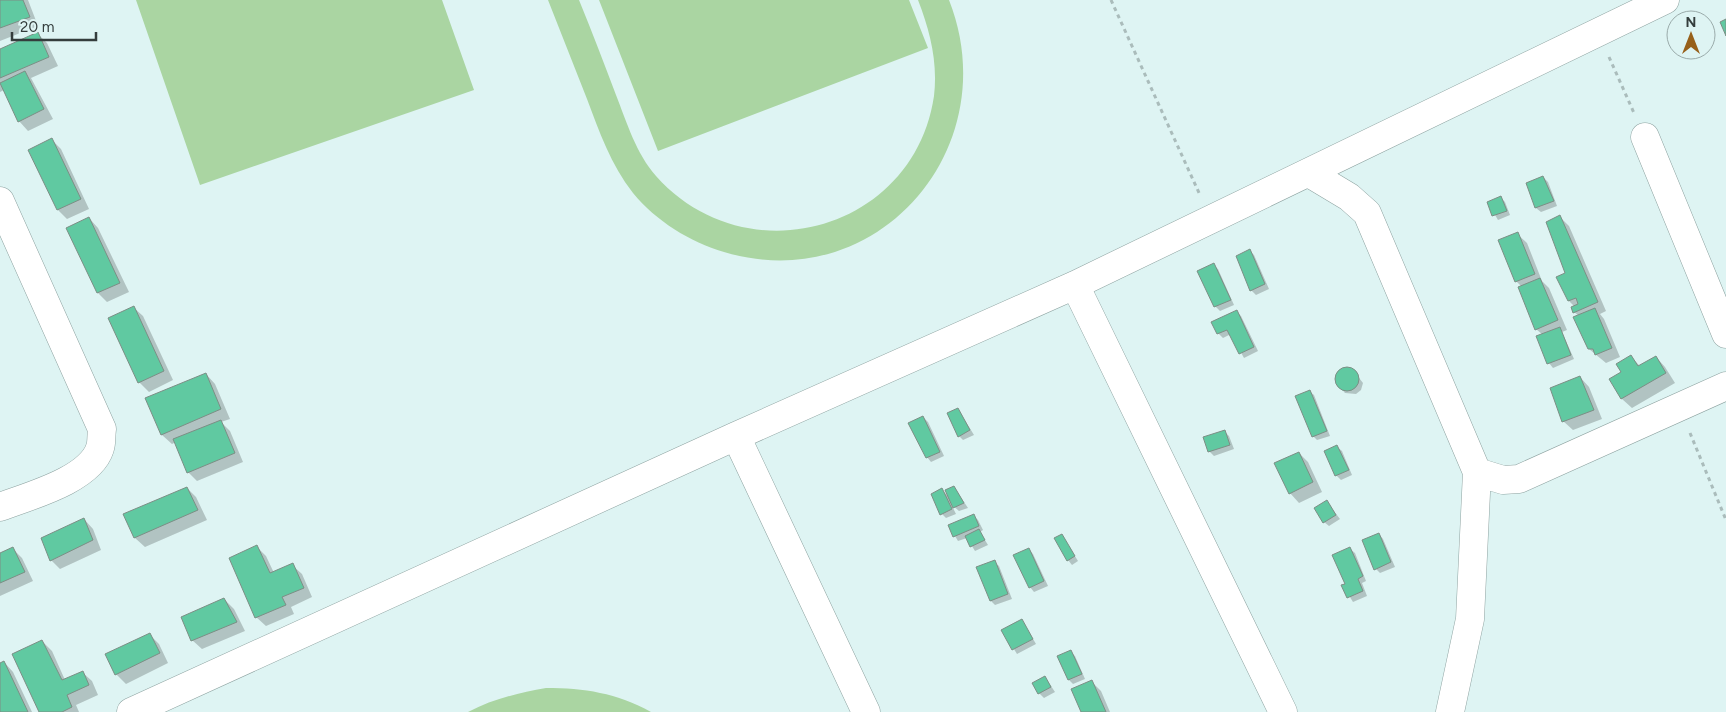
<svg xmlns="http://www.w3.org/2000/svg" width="1726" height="712" viewBox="0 0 1726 712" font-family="Figtree,sans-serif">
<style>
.green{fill:#aad5a2}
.shadow{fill:#0003}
.building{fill:#60c9a1;stroke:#7c8e85}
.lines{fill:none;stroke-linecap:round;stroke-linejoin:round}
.minor-casing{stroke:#8ea3a1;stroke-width:29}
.path{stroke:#aabcbb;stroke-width:3;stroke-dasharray:4 4;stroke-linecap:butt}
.minor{stroke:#fff;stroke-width:28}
</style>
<rect width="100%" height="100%" fill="#def4f3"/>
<!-- green -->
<path class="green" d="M 136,0 L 442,0 L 474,90 L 200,185 Z
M 548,0 L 579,0 C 592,32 604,63 616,95 C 627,123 636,153 656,176 C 746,277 914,231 934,96 C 938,62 930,31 918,0 L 949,0 C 1007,147 878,298 724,252 C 690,242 656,221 633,193 C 611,165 599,131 587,99 C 574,66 561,33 548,0 Z
M 599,0 L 909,0 L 928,48 L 658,151 Z
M 546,688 C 584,688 617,693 651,712 L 468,712 C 493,699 518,693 546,688 Z"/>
<!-- shadow -->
<path class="shadow" d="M 0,0 L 28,0 L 38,26 L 0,41 Z
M 38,34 L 47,43 L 58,66 L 31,78 L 53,119 L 28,131 L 19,121 L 4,90 L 0,92 L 0,51 Z
M 52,140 L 61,149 L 89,209 L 67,219 L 58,210 Z
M 1543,177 L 1548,182 L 1557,206 L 1541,212 L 1536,208 L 1527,183 Z
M 1501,198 L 1505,202 L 1510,215 L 1498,220 L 1488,203 Z
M 1560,217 L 1569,226 L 1606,311 L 1600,314 L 1604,319 L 1620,357 L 1606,363 L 1589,349 L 1579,316 L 1574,312 L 1575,307 L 1569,301 Z
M 89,218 L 98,228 L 129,292 L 107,302 L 98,293 L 68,228 Z
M 1517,234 L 1527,243 L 1542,281 L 1549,288 L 1567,330 L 1562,332 L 1574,359 L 1553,368 L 1549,363 L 1543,335 L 1536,329 L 1522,287 L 1516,281 Z
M 1250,251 L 1254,255 L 1269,289 L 1256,295 L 1251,290 Z
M 1213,265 L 1218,269 L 1234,305 L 1220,311 L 1216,307 L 1199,271 Z
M 133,307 L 143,316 L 173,380 L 149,392 L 139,382 Z
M 1237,312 L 1241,316 L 1258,351 L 1244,358 L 1231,334 L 1223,338 L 1218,333 Z
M 1631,357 L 1640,366 L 1656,357 L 1665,367 L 1675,383 L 1632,408 L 1622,399 L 1611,380 L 1622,373 Z
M 1352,369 L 1363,383 L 1361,390 L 1356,394 L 1345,393 L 1336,382 L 1336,375 L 1341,370 Z
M 206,374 L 215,384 L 230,419 L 221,422 L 230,431 L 243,462 L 197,481 L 188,472 L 176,442 L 172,444 L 162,435 L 147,399 Z
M 1580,377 L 1589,387 L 1602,419 L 1573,430 L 1563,421 Z
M 1309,391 L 1314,395 L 1330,436 L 1317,440 L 1313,436 Z
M 958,409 L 974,435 L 963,440 L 959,436 Z
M 923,417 L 928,422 L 944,456 L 931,462 L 927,457 Z
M 1224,431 L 1229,436 L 1234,449 L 1214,456 L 1209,451 Z
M 1337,447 L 1342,451 L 1352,475 L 1341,480 L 1336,475 Z
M 1299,453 L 1308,462 L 1322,492 L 1299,503 L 1290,493 Z
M 954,487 L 968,508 L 959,511 L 951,504 L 956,514 L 946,518 L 942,514 L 942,490 L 950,498 Z
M 187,488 L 196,497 L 207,520 L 145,547 L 135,538 L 125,515 Z
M 1327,502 L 1340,519 L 1329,526 L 1324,522 Z
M 974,516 L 978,520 L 983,530 L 980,532 L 988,545 L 975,551 L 967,538 L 958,541 L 949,526 Z
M 84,519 L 93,529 L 101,550 L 60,569 L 51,560 Z
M 1379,534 L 1383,539 L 1395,567 L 1380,573 L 1376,569 Z
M 1062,535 L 1078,561 L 1072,565 L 1068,560 Z
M 257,547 L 266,556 L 274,573 L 292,565 L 302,574 L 312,597 L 291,607 L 294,614 L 266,626 L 256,617 Z
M 13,549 L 22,558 L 33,581 L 0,596 L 0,555 Z
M 1029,549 L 1033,554 L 1048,586 L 1034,592 L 1030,587 Z
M 1350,549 L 1355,553 L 1366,581 L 1362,583 L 1367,596 L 1353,602 L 1343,586 L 1346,585 Z
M 994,562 L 999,566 L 1012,599 L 995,605 L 991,601 L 978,568 Z
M 224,599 L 234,609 L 245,631 L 202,649 L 192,640 Z
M 1022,620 L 1036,644 L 1017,654 L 1002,630 Z
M 149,634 L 159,644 L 168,663 L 126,684 L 116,674 L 107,655 Z
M 42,641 L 52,651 L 65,680 L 82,672 L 92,681 L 98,695 L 76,705 L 79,712 L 40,712 Z
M 1070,651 L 1075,656 L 1085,679 L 1073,684 L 1069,680 Z
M 4,662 L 13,672 L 32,712 L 0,712 L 0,664 Z
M 1045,677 L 1055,692 L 1044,698 L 1039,693 Z
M 1091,681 L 1101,691 L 1110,712 L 1083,712 Z"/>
<!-- building -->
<path class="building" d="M 0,0 L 23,0 L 30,17 L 0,28 Z
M 1726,19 L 1726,36 L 1720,22 Z
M 38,32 L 49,57 L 0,78 L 0,49 Z
M 25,71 L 44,109 L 18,122 L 0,83 Z
M 52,138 L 81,199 L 57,210 L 28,150 Z
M 1543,176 L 1554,201 L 1535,208 L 1526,183 Z
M 1501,196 L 1507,211 L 1492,216 L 1487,202 Z
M 1560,215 L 1598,302 L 1573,313 L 1571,307 L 1578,304 L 1576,298 L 1568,301 L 1556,277 L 1565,273 L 1546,222 Z
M 89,217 L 120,283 L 97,293 L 66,228 Z
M 1518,232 L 1535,274 L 1515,282 L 1498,240 Z
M 1250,249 L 1265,284 L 1250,291 L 1236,256 Z
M 1214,263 L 1231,300 L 1214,307 L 1197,271 Z
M 1540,278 L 1558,320 L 1535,330 L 1518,287 Z
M 134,306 L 164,371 L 138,383 L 108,318 Z
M 1595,308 L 1612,348 L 1595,355 L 1593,349 L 1588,349 L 1573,317 Z
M 1237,310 L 1254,347 L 1239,354 L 1227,330 L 1217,334 L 1211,322 Z
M 1560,327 L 1571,355 L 1547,364 L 1536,336 Z
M 1631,355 L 1638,366 L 1656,356 L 1666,373 L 1621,399 L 1609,379 L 1621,372 L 1616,364 Z
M1335 379a12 12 0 1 1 24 0a12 12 0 1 1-24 0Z
M 206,373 L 221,409 L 161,435 L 145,398 Z
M 1580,376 L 1594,410 L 1562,422 L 1550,388 Z
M 1310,390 L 1327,431 L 1312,437 L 1295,396 Z
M 958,408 L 970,430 L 958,437 L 947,413 Z
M 923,416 L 940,452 L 926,458 L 908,423 Z
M 221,420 L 235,453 L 187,473 L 173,439 Z
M 1225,430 L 1230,445 L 1208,452 L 1203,437 Z
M 1337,445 L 1349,470 L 1335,476 L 1324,451 Z
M 1299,452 L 1313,482 L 1289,494 L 1274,463 Z
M 954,486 L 964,503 L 953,508 L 945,490 Z
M 187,487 L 198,510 L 134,538 L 123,514 Z
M 942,488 L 952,509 L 940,515 L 931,494 Z
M 1327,500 L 1336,515 L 1323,523 L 1314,508 Z
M 974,514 L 979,526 L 953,537 L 948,525 Z
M 84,518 L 93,540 L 50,561 L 41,538 Z
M 979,529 L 985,540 L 970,547 L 965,536 Z
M 1379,533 L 1391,562 L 1374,570 L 1362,540 Z
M 1062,534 L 1075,556 L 1067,561 L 1054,538 Z
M 257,545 L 270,573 L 293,563 L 304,588 L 282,597 L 286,605 L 255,618 L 229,558 Z
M 13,547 L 25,572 L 0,583 L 0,553 Z
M 1350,547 L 1363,576 L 1358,579 L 1363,591 L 1347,598 L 1341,585 L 1345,584 L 1332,555 Z
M 1029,548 L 1044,581 L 1029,588 L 1013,555 Z
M 995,560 L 1008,594 L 990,601 L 976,567 Z
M 224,598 L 237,622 L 191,641 L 181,617 Z
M 1022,619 L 1033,639 L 1012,650 L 1001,630 Z
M 150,633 L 160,653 L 115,675 L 105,654 Z
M 42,640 L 62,680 L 83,671 L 89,685 L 67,695 L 72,707 L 62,712 L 39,712 L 12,654 Z
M 1071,650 L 1082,674 L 1068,680 L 1057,656 Z
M 4,661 L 28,712 L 0,712 L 0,663 Z
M 1045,676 L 1051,687 L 1038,694 L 1032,683 Z
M 1092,680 L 1106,712 L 1081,712 L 1071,689 Z"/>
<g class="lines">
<defs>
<path id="minor" d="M 1645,137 L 1726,334
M 1309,173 L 1349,197 L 1367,213 L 1477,472 L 1503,480 L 1519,479 L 1726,386
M 0,201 L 102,429 C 101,435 102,442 100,448 C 90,480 29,496 0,507
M 1075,285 L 1283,712
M 736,436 L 866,712
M 131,712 L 736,436 L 1075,285 L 1665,0
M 1450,712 L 1470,619 L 1477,472"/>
</defs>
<!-- minor casing -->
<use href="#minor" class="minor-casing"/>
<!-- path -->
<path class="path" d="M 1111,0 L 1200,195
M 1609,57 L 1634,113
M 1690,433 L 1726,520"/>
<!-- minor -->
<use href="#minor" class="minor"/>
</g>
<!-- north arrow -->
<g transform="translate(1691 35)"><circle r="24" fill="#def4f3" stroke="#9aabaa"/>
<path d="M0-4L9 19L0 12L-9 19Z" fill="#97601a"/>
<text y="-8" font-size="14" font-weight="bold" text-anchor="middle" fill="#343d3c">N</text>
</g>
<!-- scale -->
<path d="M12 32v8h84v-8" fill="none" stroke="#343d3c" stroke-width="2.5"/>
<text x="20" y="32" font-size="15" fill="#343d3c" stroke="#def4f3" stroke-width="4" paint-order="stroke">20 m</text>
</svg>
